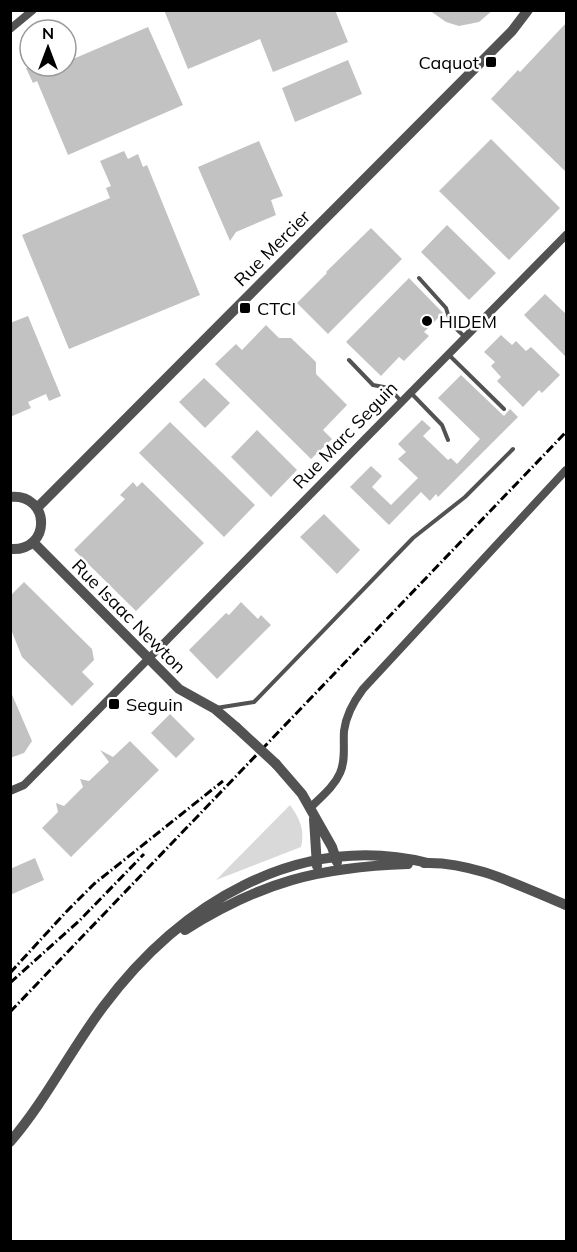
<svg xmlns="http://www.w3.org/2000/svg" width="577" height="1252" viewBox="0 0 577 1252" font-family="Mulish,sans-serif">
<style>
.green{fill:#d9d9d9}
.building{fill:#c2c2c2}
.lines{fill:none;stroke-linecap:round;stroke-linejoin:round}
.service{stroke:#525252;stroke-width:4}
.minor{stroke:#525252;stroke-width:8}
.tertiary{stroke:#525252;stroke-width:10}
.rail{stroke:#000;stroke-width:3;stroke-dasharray:9 3 1.5 3;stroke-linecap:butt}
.tertiary-bridge{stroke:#525252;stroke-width:10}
.poi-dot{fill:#000;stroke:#fff;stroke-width:2}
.labels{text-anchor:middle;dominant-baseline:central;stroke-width:5;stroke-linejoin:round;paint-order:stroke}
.poi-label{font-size:18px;fill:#000;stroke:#fff;text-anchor:start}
.street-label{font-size:18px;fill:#000;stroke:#fff}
</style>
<rect width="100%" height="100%" fill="#fff"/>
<!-- green -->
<path class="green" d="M 290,805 C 300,819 305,830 301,847 L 216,880 Z"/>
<!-- building -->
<path class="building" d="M 164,10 L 335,10 L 348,42 L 273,72 L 260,39 L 188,69 Z
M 429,10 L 493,10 L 479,22 L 459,26 L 446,22 Z
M 567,22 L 567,173 L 491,99 L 518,70 L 520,72 Z
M 148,27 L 183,105 L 68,155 L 37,81 L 33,83 L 26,68 L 39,66 L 42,73 L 57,66 L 66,66 L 66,62 Z
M 348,60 L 362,94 L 295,122 L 282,88 Z
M 491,139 L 560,208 L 509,260 L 439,191 Z
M 259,141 L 283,196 L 271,200 L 276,215 L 236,232 L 230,241 L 198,167 Z
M 124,151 L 128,159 L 138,154 L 143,167 L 147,165 L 200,295 L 69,349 L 22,235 L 110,198 L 106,188 L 111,186 L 100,161 Z
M 447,225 L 496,273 L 469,300 L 421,252 Z
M 371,228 L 402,259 L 328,334 L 297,303 L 327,273 L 326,272 Z
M 409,278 L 443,313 L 424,332 L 429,336 L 404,361 L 399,357 L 381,376 L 346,342 Z
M 545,294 L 567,315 L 567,358 L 524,315 Z
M 28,316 L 61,396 L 49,401 L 46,394 L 28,402 L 31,408 L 10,417 L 10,323 Z
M 266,325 L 279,338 L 291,338 L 316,362 L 316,374 L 347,405 L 323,430 L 332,439 L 311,459 L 215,364 L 236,344 L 242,350 Z
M 501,335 L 512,345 L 516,341 L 526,351 L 531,347 L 560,375 L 542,393 L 539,390 L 523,407 L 497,381 L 501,377 L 491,366 L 495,362 L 484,352 Z
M 461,375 L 504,416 L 510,409 L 518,417 L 438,497 L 436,494 L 430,501 L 421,492 L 389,525 L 350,487 L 371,466 L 382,476 L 372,487 L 391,505 L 418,478 L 398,459 L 406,452 L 398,444 L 422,420 L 431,428 L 423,436 L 448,460 L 451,458 L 457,464 L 480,439 L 438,398 Z
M 204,378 L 230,403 L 205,428 L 179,402 Z
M 170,422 L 255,505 L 224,537 L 139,453 Z
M 257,430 L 297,470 L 271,497 L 231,457 Z
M 133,482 L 137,487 L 142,482 L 204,543 L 136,611 L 74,550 L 125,499 L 120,495 Z
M 324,514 L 360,550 L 337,574 L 300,537 Z
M 24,582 L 92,649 L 94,660 L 82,672 L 94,684 L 72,706 L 22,657 L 10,627 L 10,596 Z
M 241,602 L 258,619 L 261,615 L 271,625 L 217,679 L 189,650 L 226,613 L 229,615 Z
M 10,690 L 32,741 L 24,753 L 10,758 Z
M 170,714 L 195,739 L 176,758 L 151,733 Z
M 130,741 L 159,770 L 71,857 L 42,828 L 58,812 L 56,803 L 64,806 L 83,787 L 80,779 L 89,781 L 109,762 L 100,750 L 113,757 Z
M 35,858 L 44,880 L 10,895 L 10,869 Z"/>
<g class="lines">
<!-- service -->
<path class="service" d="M 419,278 L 446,308 L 451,324 L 465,337
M 449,355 L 504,409
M 349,360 L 373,385 L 389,388 L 401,401
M 411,393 L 442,425 L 448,440
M 216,708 L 254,702 L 413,538 L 465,497 L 513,449"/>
<!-- minor -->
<path class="minor" d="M 10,29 L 33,10
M 10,791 L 24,785 L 566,235
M 310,808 C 321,797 334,787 340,773 C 346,760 343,745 344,731 C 346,715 354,701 363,689 L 566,470"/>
<!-- tertiary -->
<path class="tertiary" d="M 10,497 C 51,493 52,552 10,549
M 37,508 L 512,31 L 528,10
M 33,542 L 179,689 L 215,709 L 236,727
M 276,764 L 302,794 L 332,847 L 337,862
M 314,819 L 317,866
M 424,863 C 473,861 522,887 566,905
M 185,930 C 261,882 319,867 408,864
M 10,1142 C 46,1100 70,1051 103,1007 C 179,905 297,831 428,863"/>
<!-- rail -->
<path class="rail" d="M 10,973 L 66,912 L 94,884 L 223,781
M 10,983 L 80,920 L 144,854
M 10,1012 L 566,432"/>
<!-- tertiary-bridge -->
<path class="tertiary-bridge" d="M 236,727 L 276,764"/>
</g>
<!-- markers -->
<g class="poi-dot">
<rect x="485" y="56" width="12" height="12" rx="3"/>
<rect x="239" y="302" width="12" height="12" rx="3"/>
<circle cx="427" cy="321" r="6"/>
<rect x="108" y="698" width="12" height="12" rx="3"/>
</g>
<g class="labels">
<!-- poi labels -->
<g class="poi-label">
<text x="479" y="62" text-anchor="end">Caquot</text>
<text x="257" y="308">CTCI</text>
<text x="439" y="321">HIDEM</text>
<text x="126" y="704">Seguin</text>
</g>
<!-- street labels -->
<g class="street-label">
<text transform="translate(272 248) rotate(-45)">Rue Mercier</text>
<text transform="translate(345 435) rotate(-46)">Rue Marc Seguin</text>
<text transform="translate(129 616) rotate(45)">Rue Isaac Newton</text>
</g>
</g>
<!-- border -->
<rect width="577" height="1252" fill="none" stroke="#000000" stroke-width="24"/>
<!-- north arrow -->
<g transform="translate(48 48)"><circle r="28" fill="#ffffff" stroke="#999999" stroke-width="1.5"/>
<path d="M0-4.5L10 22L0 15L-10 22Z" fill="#000000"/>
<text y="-9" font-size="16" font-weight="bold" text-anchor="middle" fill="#000000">N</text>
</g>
</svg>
